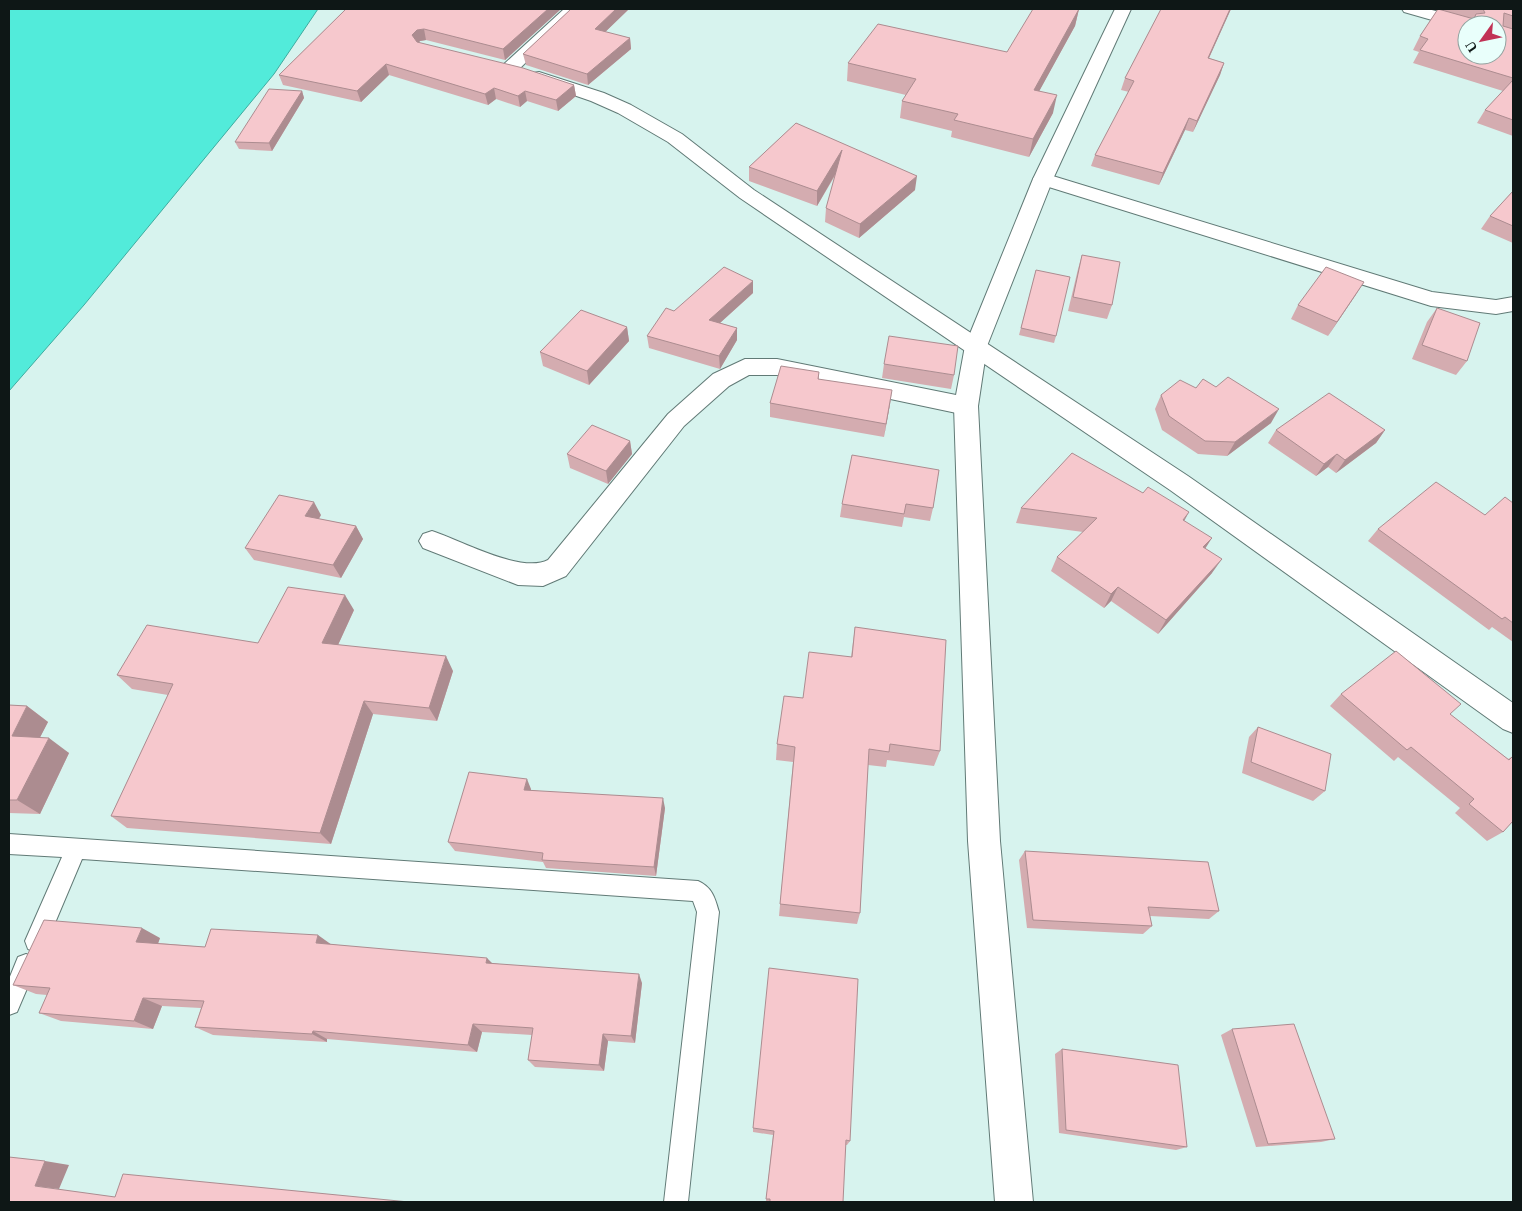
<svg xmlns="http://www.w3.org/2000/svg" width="1522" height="1211" viewBox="0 0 1522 1211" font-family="'Times New Roman',serif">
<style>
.water{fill:#52ebda;stroke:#3eab9f}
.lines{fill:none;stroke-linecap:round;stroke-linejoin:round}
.lane-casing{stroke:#617a76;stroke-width:2}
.street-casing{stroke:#617a76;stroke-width:2}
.highway-casing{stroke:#617a76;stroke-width:2}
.lane{fill:#fff;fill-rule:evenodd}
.street{fill:#fff;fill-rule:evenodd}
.highway{fill:#fff;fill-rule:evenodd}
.wall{fill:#d4acb0}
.shaded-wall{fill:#ac8c90}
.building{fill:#f6c8cd;stroke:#ac8c90;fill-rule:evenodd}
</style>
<rect width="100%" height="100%" fill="#d7f3ee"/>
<!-- water -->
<path class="water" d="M 9,9 L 318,9 L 274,74 L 84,305 L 9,391 Z"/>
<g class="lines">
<defs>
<path id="lane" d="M 9,834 L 698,881 C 712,887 715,898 719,912 L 688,1202 L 664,1202 L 697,912 L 693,901 L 82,859 L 44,949 L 36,952 L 28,949 L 25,941 L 62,857 L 9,854 Z
M 26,954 L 34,957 L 37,965 L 17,1012 L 9,1015 L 9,979 L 18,957 Z"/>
<path id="street" d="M 564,9 L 581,9 L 515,73 L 503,73 L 500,69 L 503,65 Z
M 1402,9 L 1428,9 L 1474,21 L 1476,25 L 1467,25 L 1467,30 L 1404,12 Z
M 539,72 L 604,93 L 631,105 L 682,134 L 754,190 L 1188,476 L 1513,703 L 1513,733 L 1503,729 L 1170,490 L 740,198 L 668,142 L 618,113 L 591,101 L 533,81 L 530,77 L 533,73 Z
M 1043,173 L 1432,292 L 1496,300 L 1513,297 L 1513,311 L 1496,314 L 1431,306 L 1036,183 L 1033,179 L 1036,175 Z
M 745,359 L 777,359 L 966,397 L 974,400 L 978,406 L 974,412 L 966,415 L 777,375 L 749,375 L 729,386 L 684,426 L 566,576 L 543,586 L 518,585 L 423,548 L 419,541 L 423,534 L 432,531 C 460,540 521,574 548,560 L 668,414 L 713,374 Z"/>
<path id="highway" d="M 1115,9 L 1131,9 L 1053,179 L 987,346 L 978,406 L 1000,841 L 1033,1202 L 995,1202 L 968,841 L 954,406 L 965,346 L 1033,179 Z"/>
</defs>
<!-- lane casing -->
<use href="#lane" class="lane-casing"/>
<!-- street casing -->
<use href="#street" class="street-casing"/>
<!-- highway casing -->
<use href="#highway" class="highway-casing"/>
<!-- lane -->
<use href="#lane" class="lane"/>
<!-- street -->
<use href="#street" class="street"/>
<!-- highway -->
<use href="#highway" class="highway"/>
</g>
<!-- wall -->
<path class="wall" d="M 346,9 L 561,9 L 505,60 L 426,40 L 420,41 L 418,43 L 574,85 L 576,96 L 558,111 L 527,101 L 520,107 L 496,99 L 488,105 L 389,75 L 361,102 L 283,85 L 279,75 Z
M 571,9 L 629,9 L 605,32 L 630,38 L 631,49 L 588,85 L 526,65 L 523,54 Z
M 1079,9 L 1075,26 L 1039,91 L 1053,113 L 1029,157 L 951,137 L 952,131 L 900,118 L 902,101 L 906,95 L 847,81 L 848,63 L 1007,52 Z
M 1161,9 L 1231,9 L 1209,58 L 1224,63 L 1220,75 L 1193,132 L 1185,130 L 1159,185 L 1091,166 L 1095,155 L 1129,92 L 1121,90 L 1125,78 Z
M 1438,9 L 1513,9 L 1513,136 L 1477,123 L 1485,110 L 1503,91 L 1413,63 L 1419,52 L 1413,50 L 1420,36 Z
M 302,91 L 304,98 L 272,151 L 239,149 L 235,142 Z
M 796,123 L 915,190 L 859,238 L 825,222 L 826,208 L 836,174 L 817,206 L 749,181 L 749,167 Z
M 1513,191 L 1513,243 L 1481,229 L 1490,216 Z
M 1082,255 L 1112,305 L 1107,319 L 1068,311 L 1078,269 Z
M 1036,270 L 1056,336 L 1054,343 L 1019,335 Z
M 1364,282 L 1355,296 L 1328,336 L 1291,319 L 1298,305 Z
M 753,293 L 720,323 L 737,328 L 737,340 L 720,369 L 649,348 L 647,336 L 674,311 Z
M 1437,308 L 1467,361 L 1456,375 L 1412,359 L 1427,322 Z
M 627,327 L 629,341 L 589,385 L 543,366 L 540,352 Z
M 884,364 L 954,375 L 951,389 L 882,378 Z
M 819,372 L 819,379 L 890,404 L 884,437 L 770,417 L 770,403 Z
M 1161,395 L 1271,423 L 1227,456 L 1198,454 L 1162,430 L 1155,409 Z
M 1276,430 L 1385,430 L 1376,443 L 1336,473 L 1328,467 L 1316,476 L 1268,443 Z
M 630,441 L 632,454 L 608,484 L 570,468 L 567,454 Z
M 939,470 L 933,508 L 930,521 L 904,517 L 902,527 L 840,517 L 842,504 Z
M 1513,503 L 1513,642 L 1492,627 L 1489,630 L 1368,541 L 1378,529 L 1485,515 Z
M 1021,508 L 1185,521 L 1205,548 L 1212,573 L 1158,634 L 1111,601 L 1104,608 L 1051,571 L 1057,557 L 1083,532 L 1016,523 Z
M 321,515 L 319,519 L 356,526 L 363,539 L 341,578 L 254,560 L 245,548 Z
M 354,610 L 338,645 L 453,671 L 437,721 L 373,714 L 331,844 L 127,828 L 111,816 L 168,695 L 132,689 L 117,675 L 258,643 Z
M 855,627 L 940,751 L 934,766 L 887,760 L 886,767 L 868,765 L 860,913 L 857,924 L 779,916 L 793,762 L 776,760 L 777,744 L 803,698 L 851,657 Z
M 1341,694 L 1450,714 L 1508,759 L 1513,756 L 1513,821 L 1503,832 L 1487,841 L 1455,813 L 1460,808 L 1398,757 L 1394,761 L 1330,706 Z
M 9,705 L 27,706 L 48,722 L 40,737 L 69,753 L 40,814 L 9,813 Z
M 1258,727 L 1325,791 L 1313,801 L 1242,773 L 1249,737 Z
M 531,789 L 531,790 L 665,808 L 656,876 L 546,868 L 543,862 L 455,851 L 448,842 Z
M 1025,851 L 1219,911 L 1209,919 L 1150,916 L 1152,926 L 1143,934 L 1027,928 L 1019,860 Z
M 160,938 L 158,943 L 205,947 L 329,944 L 492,963 L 642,983 L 635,1043 L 608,1041 L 604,1071 L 535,1067 L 528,1060 L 532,1035 L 482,1032 L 477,1052 L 327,1039 L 327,1042 L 213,1035 L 195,1027 L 201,1008 L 162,1006 L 153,1029 L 61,1021 L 39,1013 L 47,995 L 36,994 L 13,985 Z
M 1232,1029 L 1335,1139 L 1321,1142 L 1256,1147 L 1221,1035 Z
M 1062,1049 L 1187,1147 L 1176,1150 L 1059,1133 L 1055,1054 Z
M 753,1128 L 850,1141 L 847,1145 L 846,1145 L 770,1202 L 766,1201 L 773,1135 L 753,1132 Z"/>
<!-- shaded-wall -->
<path class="shaded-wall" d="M 548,9 L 561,9 L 505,60 L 503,49 Z
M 616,9 L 629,9 L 597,40 L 595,29 Z
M 1079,9 L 1075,26 L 1030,108 L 1034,90 Z
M 1230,9 L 1231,9 L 1204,69 L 1208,58 Z
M 424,29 L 426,40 L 420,41 L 416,46 L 412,35 L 417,30 Z
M 630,38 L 631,49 L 588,85 L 587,74 Z
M 1224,63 L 1220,75 L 1193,132 L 1197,121 Z
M 386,64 L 389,75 L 361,102 L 357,91 Z
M 574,85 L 576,96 L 558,111 L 556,100 Z
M 494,88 L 496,99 L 488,105 L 485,94 Z
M 302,91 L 304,98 L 272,151 L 269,143 Z
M 525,91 L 527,101 L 520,107 L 518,96 Z
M 1057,95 L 1053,113 L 1029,157 L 1033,139 Z
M 1189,118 L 1185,130 L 1159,185 L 1163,173 Z
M 842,150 L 841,164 L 817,206 L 817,191 Z
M 917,176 L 915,190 L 859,238 L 860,224 Z
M 753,281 L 753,293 L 710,332 L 709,320 Z
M 1364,282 L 1355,296 L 1328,336 L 1337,322 Z
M 627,327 L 629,341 L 589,385 L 587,371 Z
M 737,328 L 737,340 L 720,369 L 719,356 Z
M 892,390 L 890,404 L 884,437 L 886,424 Z
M 1279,409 L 1271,423 L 1227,456 L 1235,442 Z
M 1385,430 L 1376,443 L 1336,473 L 1345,460 Z
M 630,441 L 632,454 L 608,484 L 606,471 Z
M 1337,454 L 1328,467 L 1316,476 L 1324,464 Z
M 314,502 L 321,515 L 312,529 L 305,516 Z
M 1189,512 L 1181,527 L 1183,520 Z
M 356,526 L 363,539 L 341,578 L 333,565 Z
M 1212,538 L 1203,552 L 1203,547 Z
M 1222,559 L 1212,573 L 1158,634 L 1166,620 Z
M 1118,587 L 1111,601 L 1104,608 L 1111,594 Z
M 345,595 L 354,610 L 332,658 L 322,643 Z
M 446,656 L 453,671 L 437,721 L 429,708 Z
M 364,701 L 373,714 L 331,844 L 320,833 Z
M 27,706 L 48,722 L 33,751 L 12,736 Z
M 49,738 L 69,753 L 40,814 L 17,800 Z
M 527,779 L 531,789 L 529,800 L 524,790 Z
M 663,798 L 665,808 L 656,876 L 654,867 Z
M 142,928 L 160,938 L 155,952 L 136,942 Z
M 318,935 L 332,945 L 316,943 Z
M 487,958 L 496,967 L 486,963 Z
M 639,974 L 642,983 L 635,1043 L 631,1036 Z
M 143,998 L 162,1006 L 153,1029 L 134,1021 Z
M 473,1024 L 482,1032 L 477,1052 L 468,1045 Z
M 313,1031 L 327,1039 L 327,1042 L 312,1034 Z
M 603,1034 L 608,1041 L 604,1071 L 599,1065 Z
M 45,1161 L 69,1165 L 59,1189 L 35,1186 Z"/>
<!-- building -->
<path class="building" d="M 346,9 L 548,9 L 503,49 L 424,29 L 417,30 L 412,35 L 417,42 L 523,68 L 574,85 L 556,100 L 525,91 L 518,96 L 494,88 L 485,94 L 386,64 L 357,91 L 279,75 Z
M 571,9 L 616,9 L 595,29 L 630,38 L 587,74 L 523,54 Z
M 1033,9 L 1079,9 L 1034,90 L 1057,95 L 1033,139 L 954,120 L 958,114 L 902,101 L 916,79 L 848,63 L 878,24 L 1007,52 Z
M 1161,9 L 1230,9 L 1208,58 L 1224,63 L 1197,121 L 1189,118 L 1163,173 L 1095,155 L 1134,81 L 1125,78 Z
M 1438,9 L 1474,19 L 1476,14 L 1485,13 L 1483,9 L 1513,9 L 1513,16 L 1504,13 L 1503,26 L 1513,29 L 1513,78 L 1420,50 L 1428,39 L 1420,36 ZM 1467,25 L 1497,25 L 1497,55 L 1467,55 Z
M 1513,80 L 1513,120 L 1485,110 Z
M 269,89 L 302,91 L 269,143 L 235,142 Z
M 796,123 L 917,176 L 860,224 L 826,208 L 842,150 L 817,191 L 749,167 Z
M 1513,191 L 1513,226 L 1490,216 Z
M 1082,255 L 1120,262 L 1112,305 L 1073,297 Z
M 724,267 L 753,281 L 709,320 L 737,328 L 719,356 L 647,336 L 666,308 L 674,311 Z
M 1326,267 L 1364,282 L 1337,322 L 1298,305 Z
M 1036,270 L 1070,277 L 1056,336 L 1021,328 Z
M 1437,308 L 1480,323 L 1467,361 L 1422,345 Z
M 581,310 L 627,327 L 587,371 L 540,352 Z
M 889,336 L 958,346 L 954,375 L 884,364 Z
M 781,366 L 819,372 L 818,379 L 892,390 L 886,424 L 770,403 Z
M 1228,377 L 1279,409 L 1235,442 L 1205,441 L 1169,416 L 1161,395 L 1180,380 L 1196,388 L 1203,379 L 1216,387 Z
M 1329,393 L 1385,430 L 1345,460 L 1337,454 L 1324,464 L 1276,430 Z
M 592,425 L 630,441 L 606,471 L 567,454 Z
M 1072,453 L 1143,493 L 1148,487 L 1189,512 L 1183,520 L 1212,538 L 1203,547 L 1222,559 L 1166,620 L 1118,587 L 1111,594 L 1057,557 L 1097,518 L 1021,508 Z
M 852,455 L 939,470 L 933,508 L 906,504 L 904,514 L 842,504 Z
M 1436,482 L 1485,515 L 1505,497 L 1513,503 L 1513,623 L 1505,617 L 1502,619 L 1378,529 Z
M 279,495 L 314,502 L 305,516 L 356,526 L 333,565 L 245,548 Z
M 288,587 L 345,595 L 322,643 L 446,656 L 429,708 L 364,701 L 320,833 L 111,816 L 173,684 L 117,675 L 147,625 L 258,643 Z
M 855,627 L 946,640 L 940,751 L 890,744 L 889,752 L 869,749 L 860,913 L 780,904 L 795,747 L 777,744 L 784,696 L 803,698 L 809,652 L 852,657 Z
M 1396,651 L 1461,704 L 1450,714 L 1509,760 L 1513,756 L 1513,821 L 1503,832 L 1469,804 L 1474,799 L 1411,747 L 1407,750 L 1341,694 Z
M 9,705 L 27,706 L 12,736 L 49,738 L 17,800 L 9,800 Z
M 1258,727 L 1331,754 L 1325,791 L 1251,762 Z
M 469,772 L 527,779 L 524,790 L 663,798 L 654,867 L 542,860 L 543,853 L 448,842 Z
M 1025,851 L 1208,862 L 1219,911 L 1148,907 L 1152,926 L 1033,920 Z
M 44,920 L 142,928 L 136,942 L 205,947 L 211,929 L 318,935 L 316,943 L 487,958 L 486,963 L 639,974 L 631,1036 L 603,1034 L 599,1065 L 528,1060 L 533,1028 L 473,1024 L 468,1045 L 313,1031 L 312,1034 L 195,1027 L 204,1001 L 143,998 L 134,1021 L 39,1013 L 50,988 L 13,985 Z
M 769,968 L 858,979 L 850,1141 L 846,1140 L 843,1202 L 770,1202 L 770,1199 L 766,1199 L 774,1131 L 753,1128 Z
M 1294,1024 L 1335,1139 L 1268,1144 L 1232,1029 Z
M 1062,1049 L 1178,1065 L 1187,1147 L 1066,1130 Z
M 9,1157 L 45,1161 L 35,1186 L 115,1197 L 123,1174 L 409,1202 L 9,1202 Z"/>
<!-- border -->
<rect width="1522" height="1211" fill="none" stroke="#0e1716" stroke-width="20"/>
<!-- north arrow -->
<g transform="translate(1482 40) rotate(237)"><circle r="24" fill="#e9fffb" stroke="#91a29f"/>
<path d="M0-4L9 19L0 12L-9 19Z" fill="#c13255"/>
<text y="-8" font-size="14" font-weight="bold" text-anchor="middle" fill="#0e1716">U</text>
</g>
</svg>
